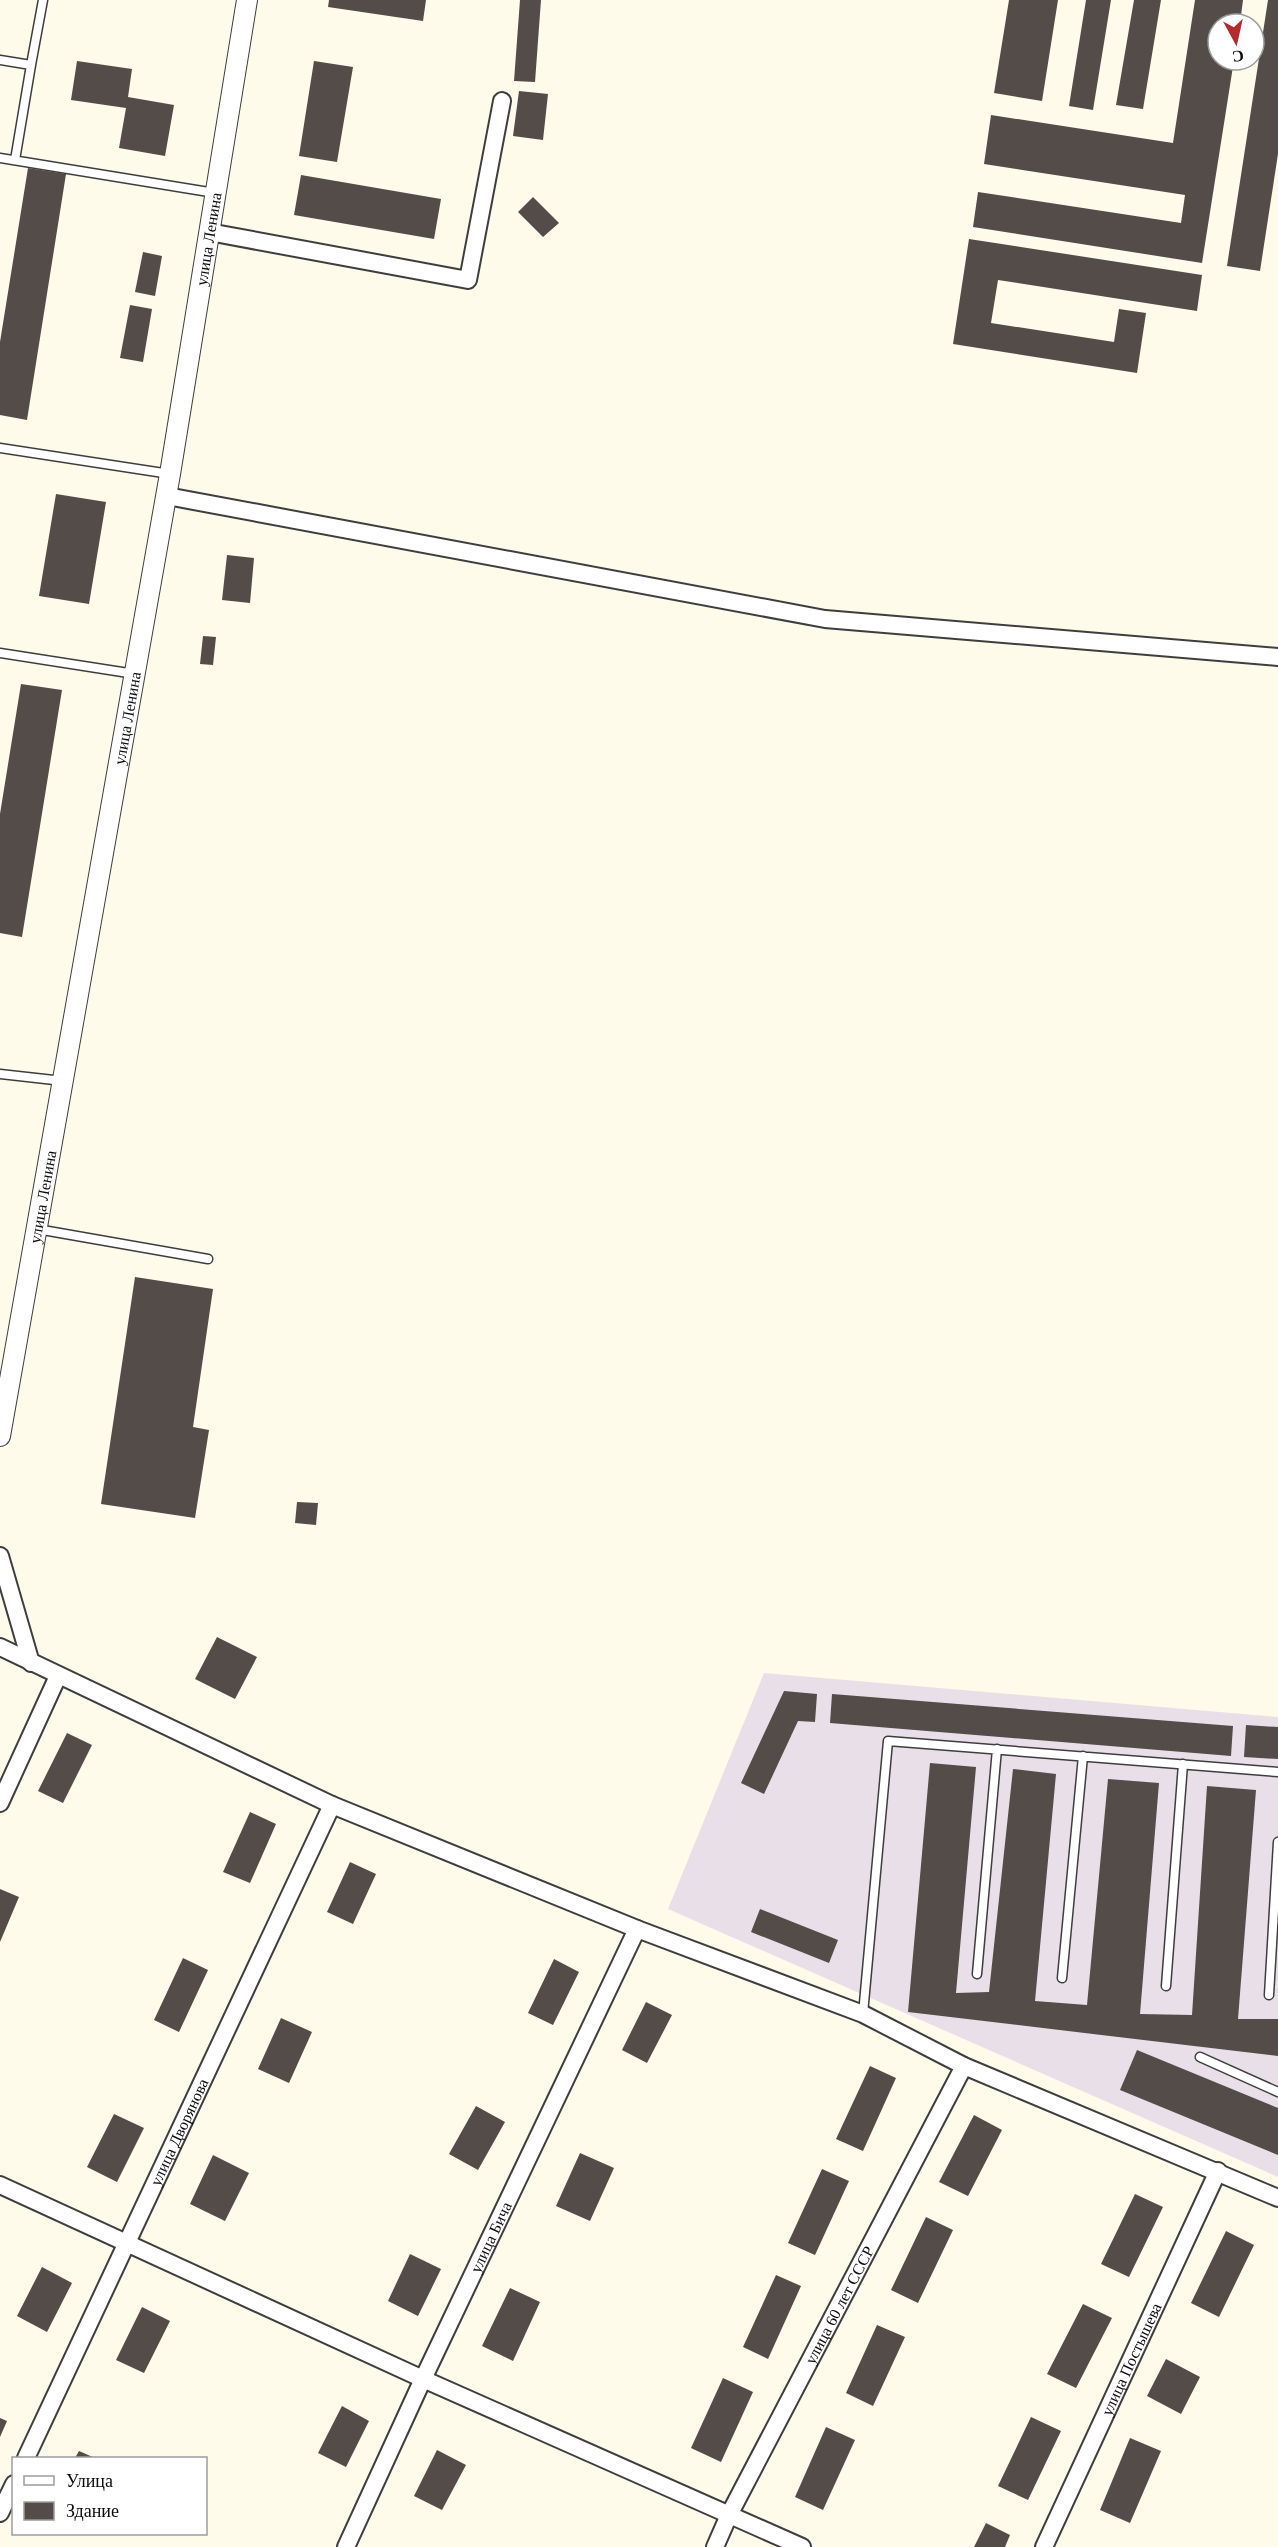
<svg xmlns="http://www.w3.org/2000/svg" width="1278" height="2547" viewBox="0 0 1278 2547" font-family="'Times New Roman',serif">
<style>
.industrial{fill:#e9dfe9}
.building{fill:#534c48}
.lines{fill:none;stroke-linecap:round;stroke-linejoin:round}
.service-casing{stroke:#3e3e3e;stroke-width:11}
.minor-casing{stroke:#3e3e3e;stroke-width:20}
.tertiary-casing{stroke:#3e3e3e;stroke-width:22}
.service{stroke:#fff;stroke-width:8}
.minor{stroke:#fff;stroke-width:16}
.tertiary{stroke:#fff;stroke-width:20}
.labels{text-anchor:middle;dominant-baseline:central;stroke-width:6;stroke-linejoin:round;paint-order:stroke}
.street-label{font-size:16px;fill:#0b0b0b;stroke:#fff}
</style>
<rect width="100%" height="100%" fill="#fefbea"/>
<!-- industrial -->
<path class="industrial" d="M 764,1673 L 1278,1717 L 1278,2177 L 668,1909 Z"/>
<!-- building -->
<path class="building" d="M 329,0 L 426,0 L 423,21 L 328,7 Z
M 520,0 L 541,0 L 535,82 L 514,81 Z
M 1009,0 L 1058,0 L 1042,101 L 994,93 Z
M 1086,0 L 1111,0 L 1093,110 L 1069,106 Z
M 1134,0 L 1161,0 L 1143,109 L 1116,105 Z
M 1195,0 L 1243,0 L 1240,24 L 1218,24 L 1218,60 L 1234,60 L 1202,263 L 973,227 L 978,192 L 1181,223 L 1185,195 L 984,164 L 991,115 L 1173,143 Z
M 1268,0 L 1278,0 L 1278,154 L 1260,271 L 1227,266 Z
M 77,61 L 132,69 L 128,97 L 174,105 L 165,156 L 119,148 L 126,108 L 71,100 Z
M 314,61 L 353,67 L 337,162 L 299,156 Z
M 519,91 L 548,94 L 543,140 L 513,136 Z
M 28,168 L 66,174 L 27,420 L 0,415 L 0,342 Z
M 301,175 L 441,199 L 434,239 L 294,215 Z
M 533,197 L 559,223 L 543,237 L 518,212 Z
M 969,239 L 1202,275 L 1197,311 L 998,280 L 991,323 L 1114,342 L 1119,309 L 1146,313 L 1137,373 L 953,344 Z
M 143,252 L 162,256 L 155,296 L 135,292 Z
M 130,305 L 152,309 L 143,362 L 120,358 Z
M 56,494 L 106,502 L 89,604 L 39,596 Z
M 227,555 L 254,558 L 250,603 L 222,600 Z
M 203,636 L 216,637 L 213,665 L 200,664 Z
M 21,684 L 62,690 L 22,937 L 0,933 L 0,814 Z
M 135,1277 L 213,1289 L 193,1427 L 209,1430 L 195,1518 L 101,1504 Z
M 297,1502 L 318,1503 L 316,1525 L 295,1523 Z
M 217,1637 L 257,1657 L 235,1699 L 195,1679 Z
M 784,1691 L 817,1694 L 815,1722 L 798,1721 L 764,1794 L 741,1783 Z
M 832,1694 L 1233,1726 L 1231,1756 L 830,1723 Z
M 1246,1725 L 1278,1727 L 1278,1759 L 1244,1757 Z
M 67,1733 L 92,1745 L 63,1803 L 38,1791 Z
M 930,1763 L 976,1767 L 956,1993 L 989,1992 L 1013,1769 L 1056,1774 L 1035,2001 L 1087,2005 L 1108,1779 L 1159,1783 L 1140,2014 L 1192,2015 L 1207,1786 L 1256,1790 L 1238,2019 L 1278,2019 L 1278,2056 L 908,2012 Z
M 250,1812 L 276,1824 L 250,1883 L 223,1872 Z
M 350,1862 L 376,1874 L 353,1924 L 327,1912 Z
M 0,1889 L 19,1897 L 0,1942 Z
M 760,1909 L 838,1940 L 829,1963 L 751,1932 Z
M 183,1958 L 208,1970 L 179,2032 L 154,2020 Z
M 554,1959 L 579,1972 L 553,2025 L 528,2013 Z
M 646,2002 L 672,2015 L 647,2063 L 622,2050 Z
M 281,2018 L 312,2032 L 289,2083 L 258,2069 Z
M 1137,2050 L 1278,2108 L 1278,2155 L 1120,2090 Z
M 870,2066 L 896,2078 L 863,2151 L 836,2139 Z
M 476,2106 L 505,2122 L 478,2170 L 449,2154 Z
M 114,2114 L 144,2128 L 117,2182 L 87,2167 Z
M 974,2115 L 1002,2130 L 968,2196 L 939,2182 Z
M 580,2153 L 614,2168 L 590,2221 L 556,2206 Z
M 213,2155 L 249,2173 L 225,2221 L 190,2204 Z
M 822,2169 L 849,2181 L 815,2255 L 788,2243 Z
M 1135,2194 L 1163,2207 L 1129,2277 L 1101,2264 Z
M 926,2217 L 953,2230 L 918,2303 L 891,2290 Z
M 1226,2231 L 1254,2245 L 1219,2317 L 1191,2303 Z
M 410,2254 L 441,2269 L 418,2316 L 388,2301 Z
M 42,2267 L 72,2283 L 47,2332 L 17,2316 Z
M 776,2275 L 801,2286 L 768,2359 L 743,2347 Z
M 510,2288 L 540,2302 L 513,2361 L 482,2346 Z
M 1083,2304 L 1112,2318 L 1076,2388 L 1047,2374 Z
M 142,2307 L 170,2321 L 144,2373 L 116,2360 Z
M 877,2325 L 905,2337 L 873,2406 L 846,2393 Z
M 1166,2359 L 1200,2377 L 1181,2414 L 1147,2396 Z
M 723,2378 L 753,2392 L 721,2462 L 691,2448 Z
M 342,2406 L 369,2421 L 346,2467 L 318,2453 Z
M 1031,2417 L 1061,2431 L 1028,2500 L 998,2486 Z
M 0,2418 L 7,2421 L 0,2437 Z
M 826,2427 L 855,2440 L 823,2510 L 795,2497 Z
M 1130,2438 L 1161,2451 L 1130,2523 L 1100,2510 Z
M 437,2450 L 466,2465 L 442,2510 L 414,2496 Z
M 79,2451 L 95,2458 L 75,2458 Z
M 986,2523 L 1010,2535 L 1005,2547 L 974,2547 Z"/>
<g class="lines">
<defs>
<path id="service" d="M 0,60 L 31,65 L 43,0
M 0,158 L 215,193
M 15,160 L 31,65
M 0,448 L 170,474
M 0,653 L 135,674
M 0,1074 L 63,1081
M 37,1229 L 208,1259
M 977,1974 L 997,1749
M 1062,1978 L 1083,1756
M 1166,1986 L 1183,1764
M 1269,1995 L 1278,1842
M 863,2014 L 888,1741 L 1278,1772
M 1200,2057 L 1278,2092"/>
<g id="minor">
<path d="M 209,232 L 468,280 L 502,101"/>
<path d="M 167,496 L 825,619 L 1278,657"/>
<path d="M 0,1556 L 31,1663"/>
<path d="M 0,1647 L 332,1805 L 637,1929 L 863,2014 L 964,2066 L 1278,2198"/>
<path d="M 0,1803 L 58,1676"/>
<path d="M 0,2185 L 423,2379 L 802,2547"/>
<path id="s1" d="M 26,2458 L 332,1805"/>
<path d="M 0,2513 L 14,2484"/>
<path id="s2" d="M 346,2547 L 423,2379 L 637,1929"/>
<path id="s3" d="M 715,2547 L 729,2515 L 964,2066"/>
<path id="s4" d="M 1044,2547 L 1218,2171"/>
</g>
<g id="tertiary">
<path id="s5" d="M 0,1436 L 170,474 L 247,0"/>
</g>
</defs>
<!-- service casing -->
<use href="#service" class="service-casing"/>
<!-- minor casing -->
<use href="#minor" class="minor-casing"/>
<!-- tertiary casing -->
<use href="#tertiary" class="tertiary-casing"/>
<!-- service -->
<use href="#service" class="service"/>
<!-- minor -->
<use href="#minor" class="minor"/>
<!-- tertiary -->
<use href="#tertiary" class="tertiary"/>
</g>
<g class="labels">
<!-- street labels -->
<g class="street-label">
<text stroke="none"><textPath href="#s5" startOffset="1215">улица Ленина</textPath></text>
<text stroke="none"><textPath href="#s5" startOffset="729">улица Ленина</textPath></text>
<text stroke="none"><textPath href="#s5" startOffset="243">улица Ленина</textPath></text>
<text stroke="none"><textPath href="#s1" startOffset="360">улица Дворянова</textPath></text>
<text stroke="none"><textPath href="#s2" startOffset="342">улица Бича</textPath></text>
<text stroke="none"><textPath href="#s3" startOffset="272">улица 60 лет СССР</textPath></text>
<text stroke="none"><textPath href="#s4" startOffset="207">улица Постышева</textPath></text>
</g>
</g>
<!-- legend -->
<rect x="12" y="2457" width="195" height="78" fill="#ffffff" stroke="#9d9d9d" stroke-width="1.5"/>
<rect x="24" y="2476" width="30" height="9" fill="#ffffff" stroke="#9d9d9d" stroke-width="1.5"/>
<text x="66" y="2487" font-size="18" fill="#0b0b0b">Улица</text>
<rect x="24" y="2502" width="30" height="18" fill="#534c48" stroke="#9d9d9d" stroke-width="1.5"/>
<text x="66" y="2517" font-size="18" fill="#0b0b0b">Здание</text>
<!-- north arrow -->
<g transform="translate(1236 42) rotate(172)"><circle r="28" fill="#ffffff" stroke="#9d9d9d" stroke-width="1.5"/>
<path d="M0-4.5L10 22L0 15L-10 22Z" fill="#b12d2e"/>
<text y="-9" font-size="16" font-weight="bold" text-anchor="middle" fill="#0b0b0b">С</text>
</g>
</svg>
